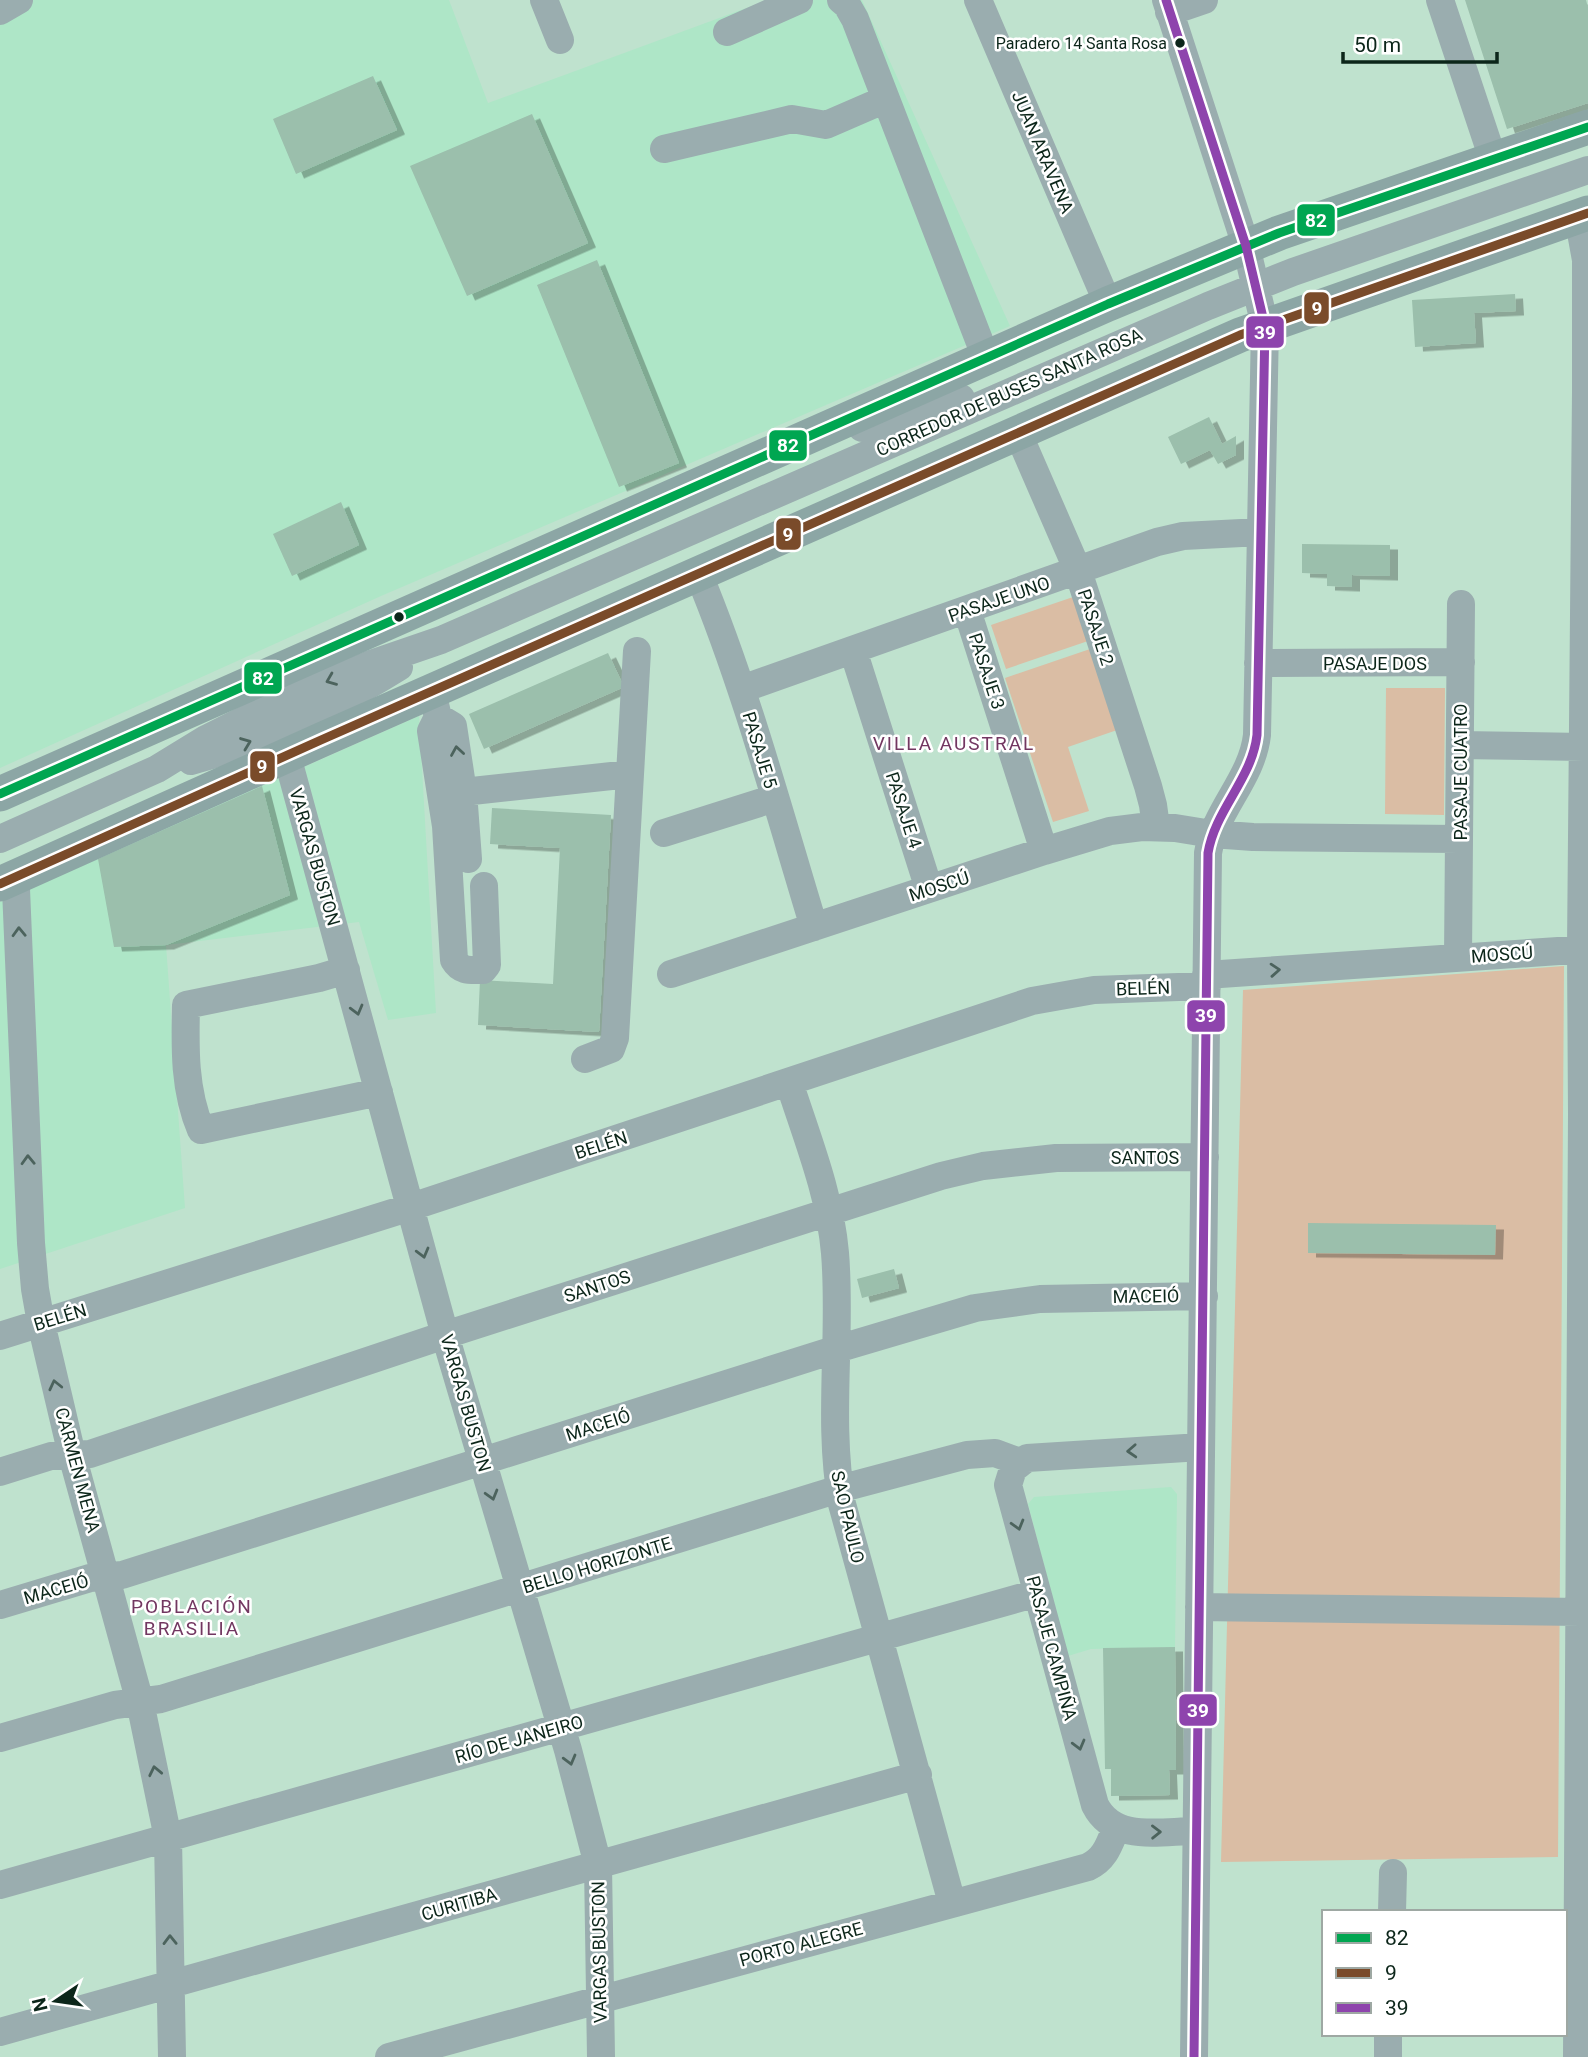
<svg xmlns="http://www.w3.org/2000/svg" width="1588" height="2057" viewBox="0 0 1588 2057" font-family="Roboto,sans-serif">
<style>
.built{fill:#aee6c7}
.green{fill:#dabda4}
.building{fill:#9bbfac;filter:url(#shadow)}
.lines{fill:none;stroke-linecap:round;stroke-linejoin:round}
.minor{stroke:#9aadaf;stroke-width:28}
.major{stroke:#8ca6a5;stroke-width:35}
.bus-1-casing{stroke:#fff;stroke-width:14}
.bus-2-casing{stroke:#fff;stroke-width:14}
.bus-3-casing{stroke:#fff;stroke-width:14}
.bus-1{stroke:#00a651;stroke-width:9}
.bus-2{stroke:#7a4b2a;stroke-width:9}
.bus-3{stroke:#8e44ad;stroke-width:9}
.oneway{stroke:#4c635d}
.bus-dot{fill:#0c261a;stroke:#fff;stroke-width:2.5}
.labels{text-anchor:middle;dominant-baseline:central;stroke-width:5;stroke-linejoin:round;paint-order:stroke}
.bus-label{font-size:16px;fill:#0c261a;stroke:#fff;text-anchor:end}
.street-label{font-size:18px;fill:#0c261a;stroke:#fff}
.neighbourhood-label{font-size:19px;letter-spacing:2px;fill:#723761;stroke:#fff}
.line-badge{stroke:#fff;stroke-width:2.5}
.badge-label{font-size:19px;text-anchor:middle;font-weight:bold;fill:#fff}
</style>
<defs>
<filter id="shadow"><feDropShadow dx="8" dy="4.5" stdDeviation="0" flood-color="#0004"/></filter>
</defs>
<rect width="100%" height="100%" fill="#bfe2ce"/>
<!-- built -->
<path class="built" d="M 0,0 L 449,0 L 488,103 L 768,0 L 862,0 L 1010,326 L 381,596 L 0,768 Z
M 419,716 L 436,1013 L 388,1020 L 359,922 L 166,945 L 185,1208 L 0,1269 L 0,902 Z
M 1171,1487 L 1177,1494 L 1175,1647 L 1091,1649 L 1068,1656 L 1028,1504 L 1034,1497 Z"/>
<!-- green -->
<path class="green" d="M 1073,597 L 1088,641 L 1006,669 L 991,625 Z
M 1093,648 L 1120,729 L 1068,747 L 1089,811 L 1053,822 L 1005,678 Z
M 1386,688 L 1445,688 L 1444,815 L 1385,814 Z
M 1564,966 L 1558,1857 L 1221,1862 L 1243,990 Z"/>
<!-- building -->
<path class="building" d="M 1465,0 L 1586,0 L 1588,8 L 1588,103 L 1507,129 Z
M 373,76 L 397,130 L 296,174 L 273,119 Z
M 532,114 L 588,243 L 467,296 L 410,166 Z
M 597,260 L 679,463 L 619,487 L 537,285 Z
M 1515,294 L 1516,311 L 1474,313 L 1476,343 L 1415,347 L 1412,300 Z
M 1209,417 L 1222,444 L 1236,436 L 1236,455 L 1218,464 L 1210,450 L 1181,464 L 1168,437 Z
M 341,502 L 359,545 L 292,576 L 273,534 Z
M 1302,544 L 1390,545 L 1390,576 L 1352,575 L 1352,587 L 1327,586 L 1327,574 L 1302,573 Z
M 608,653 L 624,687 L 484,749 L 469,714 Z
M 262,786 L 290,895 L 166,945 L 114,947 L 98,859 Z
M 492,808 L 611,815 L 599,1032 L 478,1025 L 480,980 L 553,984 L 560,848 L 490,844 Z
M 1308,1223 L 1496,1225 L 1495,1255 L 1308,1253 Z
M 894,1269 L 899,1288 L 862,1298 L 857,1279 Z
M 1175,1647 L 1176,1770 L 1169,1770 L 1170,1795 L 1111,1796 L 1111,1769 L 1105,1769 L 1103,1648 Z"/>
<g class="lines">
<!-- minor -->
<path class="minor" d="M 544,0 L 560,40
M 841,0 L 847,5 L 855,19 L 986,358
M 978,0 L 1108,304
M 1166,0 L 1246,246 L 1265,326 L 1257,735 C 1252,779 1215,810 1208,853 L 1194,2057
M 1440,0 L 1493,159
M 0,11 L 19,0
M 1169,12 L 1204,0
M 727,32 L 799,0
M 664,149 L 792,119 L 826,125 L 886,99
M 862,428 L 961,398
M 1018,433 L 1078,571 L 1148,786 L 1153,805 L 1156,827
M 699,575 C 746,689 778,809 814,927
M 967,610 L 1044,851
M 853,650 L 929,889
M 1258,663 L 1461,662
M 742,689 L 1157,542 L 1183,536 L 1261,532
M 432,692 L 438,717 L 431,731 L 446,826 L 454,960 C 461,972 471,970 483,970 L 487,965 L 484,886
M 438,717 L 453,726 L 463,792 L 468,859
M 1460,745 L 1584,747
M 287,756 L 445,1335 L 568,1750 L 598,1865 L 601,2057
M 191,761 C 264,741 335,707 399,667
M 442,796 L 463,792 L 630,774
M 664,833 L 775,798
M 0,839 L 157,769 L 206,739 L 284,700 L 371,664 L 441,640 L 1208,306 L 1293,272 L 1588,170
M 17,877 L 16,889 L 31,1243 L 35,1289 L 41,1323 L 72,1455 L 140,1702 L 168,1838 L 172,2057
M 1458,957 L 1461,604
M 346,970 L 319,978 L 186,1005 C 185,1048 184,1090 201,1130 L 379,1092
M 671,974 L 1044,851 L 1110,831 L 1142,827 L 1175,828 L 1212,834 L 1253,837 L 1459,839
M 1206,975 L 1588,949
M 585,1059 L 611,1049 L 615,1038 L 637,651
M 789,1082 C 807,1138 830,1194 835,1253 C 842,1336 827,1420 842,1504 L 952,1903
M 0,1336 L 411,1207 L 1032,1001 L 1094,990 L 1207,986
M 0,1472 L 51,1456 L 90,1454 L 445,1335 L 941,1176 L 983,1166 L 1056,1158 L 1205,1157
M 0,1605 L 90,1578 L 122,1575 L 837,1349 L 975,1308 L 1040,1299 L 1204,1296
M 1199,1607 L 1580,1612
M 0,1738 L 115,1705 L 161,1699 L 839,1489 L 967,1455 L 995,1453 L 1020,1462
M 1196,1831 C 1161,1831 1114,1843 1095,1805 L 1008,1485 L 1013,1469 L 1027,1458 L 1201,1447
M 0,1885 L 1037,1593
M 1392,1912 L 1393,1873
M 0,2032 L 918,1775
M 389,2057 L 1088,1867 C 1105,1859 1109,1845 1116,1828
M 1388,2057 L 1388,2034
M 1577,2057 L 1582,1114 L 1581,949 L 1586,392 L 1586,260 L 1578,216"/>
<!-- major -->
<path class="major" d="M 0,794 L 1108,304 L 1279,233 L 1588,127
M 0,884 L 321,740 L 1240,335 L 1588,213"/>
<defs>
<path id="bus-1" d="M 0,794 L 1108,304 L 1279,233 L 1588,127"/>
<path id="bus-2" d="M 0,884 L 321,740 L 1240,335 L 1588,213"/>
<path id="bus-3" d="M 1166,0 L 1246,246 L 1265,326 L 1257,735 C 1252,779 1215,810 1208,853 L 1194,2057"/>
</defs>
<!-- bus-1 casing -->
<use href="#bus-1" class="bus-1-casing"/>
<!-- bus-2 casing -->
<use href="#bus-2" class="bus-2-casing"/>
<!-- bus-3 casing -->
<use href="#bus-3" class="bus-3-casing"/>
<!-- bus-1 -->
<use href="#bus-1" class="bus-1"/>
<!-- bus-2 -->
<use href="#bus-2" class="bus-2"/>
<!-- bus-3 -->
<use href="#bus-3" class="bus-3"/>
</g>
<!-- one-way arrows -->
<defs><path id="oneway-chevron" d="M-2-3.5L2.5 0L-2 3.5" fill="none" stroke-width="1.6" stroke-linecap="round" stroke-linejoin="round" transform="scale(1.75)"/></defs>
<g class="oneway">
<use href="#oneway-chevron" transform="translate(331 680) rotate(158)"/>
<use href="#oneway-chevron" transform="translate(246 743) rotate(-21)"/>
<use href="#oneway-chevron" transform="translate(457 751) rotate(-99)"/>
<use href="#oneway-chevron" transform="translate(19 932) rotate(-92)"/>
<use href="#oneway-chevron" transform="translate(1275 970) rotate(-4)"/>
<use href="#oneway-chevron" transform="translate(357 1010) rotate(75)"/>
<use href="#oneway-chevron" transform="translate(28 1160) rotate(-92)"/>
<use href="#oneway-chevron" transform="translate(423 1253) rotate(75)"/>
<use href="#oneway-chevron" transform="translate(55 1385) rotate(-103)"/>
<use href="#oneway-chevron" transform="translate(1132 1451) rotate(177)"/>
<use href="#oneway-chevron" transform="translate(492 1495) rotate(74)"/>
<use href="#oneway-chevron" transform="translate(1018 1525) rotate(74)"/>
<use href="#oneway-chevron" transform="translate(1079 1745) rotate(75)"/>
<use href="#oneway-chevron" transform="translate(570 1760) rotate(75)"/>
<use href="#oneway-chevron" transform="translate(155 1771) rotate(-102)"/>
<use href="#oneway-chevron" transform="translate(1156 1832) rotate(-1)"/>
<use href="#oneway-chevron" transform="translate(170 1940) rotate(-91)"/>
</g>
<!-- markers -->
<g class="bus-dot">
<circle cx="1180" cy="43" r="6"/>
<circle cx="399" cy="617" r="6"/>
</g>
<g class="labels">
<!-- bus labels -->
<g class="bus-label">
<text x="1167" y="43">Paradero 14 Santa Rosa</text>
</g>
<!-- street labels -->
<g class="street-label">
<text transform="translate(1043 152) rotate(67)">JUAN ARAVENA</text>
<text transform="translate(1009 392) rotate(-24)">CORREDOR DE BUSES SANTA ROSA</text>
<text transform="translate(999 599) rotate(-19)">PASAJE UNO</text>
<text transform="translate(1096 627) rotate(72)">PASAJE 2</text>
<text x="1375" y="663">PASAJE DOS</text>
<text transform="translate(987 671) rotate(72)">PASAJE 3</text>
<text transform="translate(760 750) rotate(73)">PASAJE 5</text>
<text transform="translate(1460 772) rotate(-90)">PASAJE CUATRO</text>
<text transform="translate(904 810) rotate(72)">PASAJE 4</text>
<text transform="translate(315 857) rotate(74)">VARGAS BUSTON</text>
<text transform="translate(939 886) rotate(-18)">MOSCÚ</text>
<text transform="translate(1502 954) rotate(-4)">MOSCÚ</text>
<text transform="translate(1143 988) rotate(-2)">BELÉN</text>
<text transform="translate(601 1145) rotate(-18)">BELÉN</text>
<text x="1145" y="1157">SANTOS</text>
<text transform="translate(597 1286) rotate(-18)">SANTOS</text>
<text transform="translate(1146 1296) rotate(-1)">MACEIÓ</text>
<text transform="translate(60 1317) rotate(-17)">BELÉN</text>
<text transform="translate(466 1403) rotate(74)">VARGAS BUSTON</text>
<text transform="translate(598 1425) rotate(-18)">MACEIÓ</text>
<text transform="translate(78 1470) rotate(75)">CARMEN MENA</text>
<text transform="translate(848 1517) rotate(77)">SAO PAULO</text>
<text transform="translate(597 1565) rotate(-17)">BELLO HORIZONTE</text>
<text transform="translate(56 1589) rotate(-16)">MACEIÓ</text>
<text transform="translate(1052 1648) rotate(75)">PASAJE CAMPIÑA</text>
<text transform="translate(519 1739) rotate(-16)">RÍO DE JANEIRO</text>
<text transform="translate(459 1904) rotate(-16)">CURITIBA</text>
<text transform="translate(801 1944) rotate(-15)">PORTO ALEGRE</text>
<text transform="translate(599 1952) rotate(-91)">VARGAS BUSTON</text>
</g>
<!-- neighbourhood labels -->
<g class="neighbourhood-label">
<text x="954" y="743">VILLA AUSTRAL</text>
<text x="192" y="1606">POBLACIÓN<tspan x="192" dy="22">BRASILIA</tspan></text>
</g>
</g>
<g class="line-badge">
<rect x="1296" y="203" width="40" height="34" rx="7" fill="#00a651"/>
<rect x="1303" y="291" width="27" height="34" rx="7" fill="#7a4b2a"/>
<rect x="1245" y="315" width="40" height="34" rx="7" fill="#8e44ad"/>
<rect x="768" y="429" width="40" height="33" rx="7" fill="#00a651"/>
<rect x="775" y="517" width="27" height="34" rx="7" fill="#7a4b2a"/>
<rect x="243" y="661" width="40" height="34" rx="7" fill="#00a651"/>
<rect x="249" y="750" width="27" height="33" rx="7" fill="#7a4b2a"/>
<rect x="1186" y="999" width="40" height="34" rx="7" fill="#8e44ad"/>
<rect x="1178" y="1693" width="40" height="34" rx="7" fill="#8e44ad"/>
</g>
<g class="badge-label">
<text x="1316" y="227">82</text>
<text x="1317" y="315">9</text>
<text x="1265" y="339">39</text>
<text x="788" y="452">82</text>
<text x="788" y="541">9</text>
<text x="263" y="685">82</text>
<text x="262" y="773">9</text>
<text x="1206" y="1022">39</text>
<text x="1198" y="1717">39</text>
</g>
<!-- legend -->
<rect x="1322" y="1910" width="245" height="126" fill="#ffffff" stroke="#9ea8a3" stroke-width="2"/>
<rect x="1336" y="1933" width="35" height="10" fill="#00a651" stroke="#9ea8a3" stroke-width="2"/>
<text x="1385" y="1945" font-size="21" fill="#0c261a">82</text>
<rect x="1336" y="1968" width="35" height="10" fill="#7a4b2a" stroke="#9ea8a3" stroke-width="2"/>
<text x="1385" y="1980" font-size="21" fill="#0c261a">9</text>
<rect x="1336" y="2003" width="35" height="10" fill="#8e44ad" stroke="#9ea8a3" stroke-width="2"/>
<text x="1385" y="2015" font-size="21" fill="#0c261a">39</text>
<!-- north arrow -->
<g transform="translate(56 2001) rotate(257)" stroke="#ffffff" stroke-width="5" paint-order="stroke">
<path d="M0-5L12 26L0 18L-12 26Z" fill="#0c261a"/>
<text y="-10" font-size="19" font-weight="bold" text-anchor="middle" fill="#0c261a">N</text>
</g>
<!-- scale -->
<path d="M1343 52v10h154v-10" fill="none" stroke="#0c261a" stroke-width="3.5"/>
<text x="1354" y="52" font-size="21" fill="#0c261a" stroke="#ffffff" stroke-width="5" paint-order="stroke">50 m</text>
</svg>
